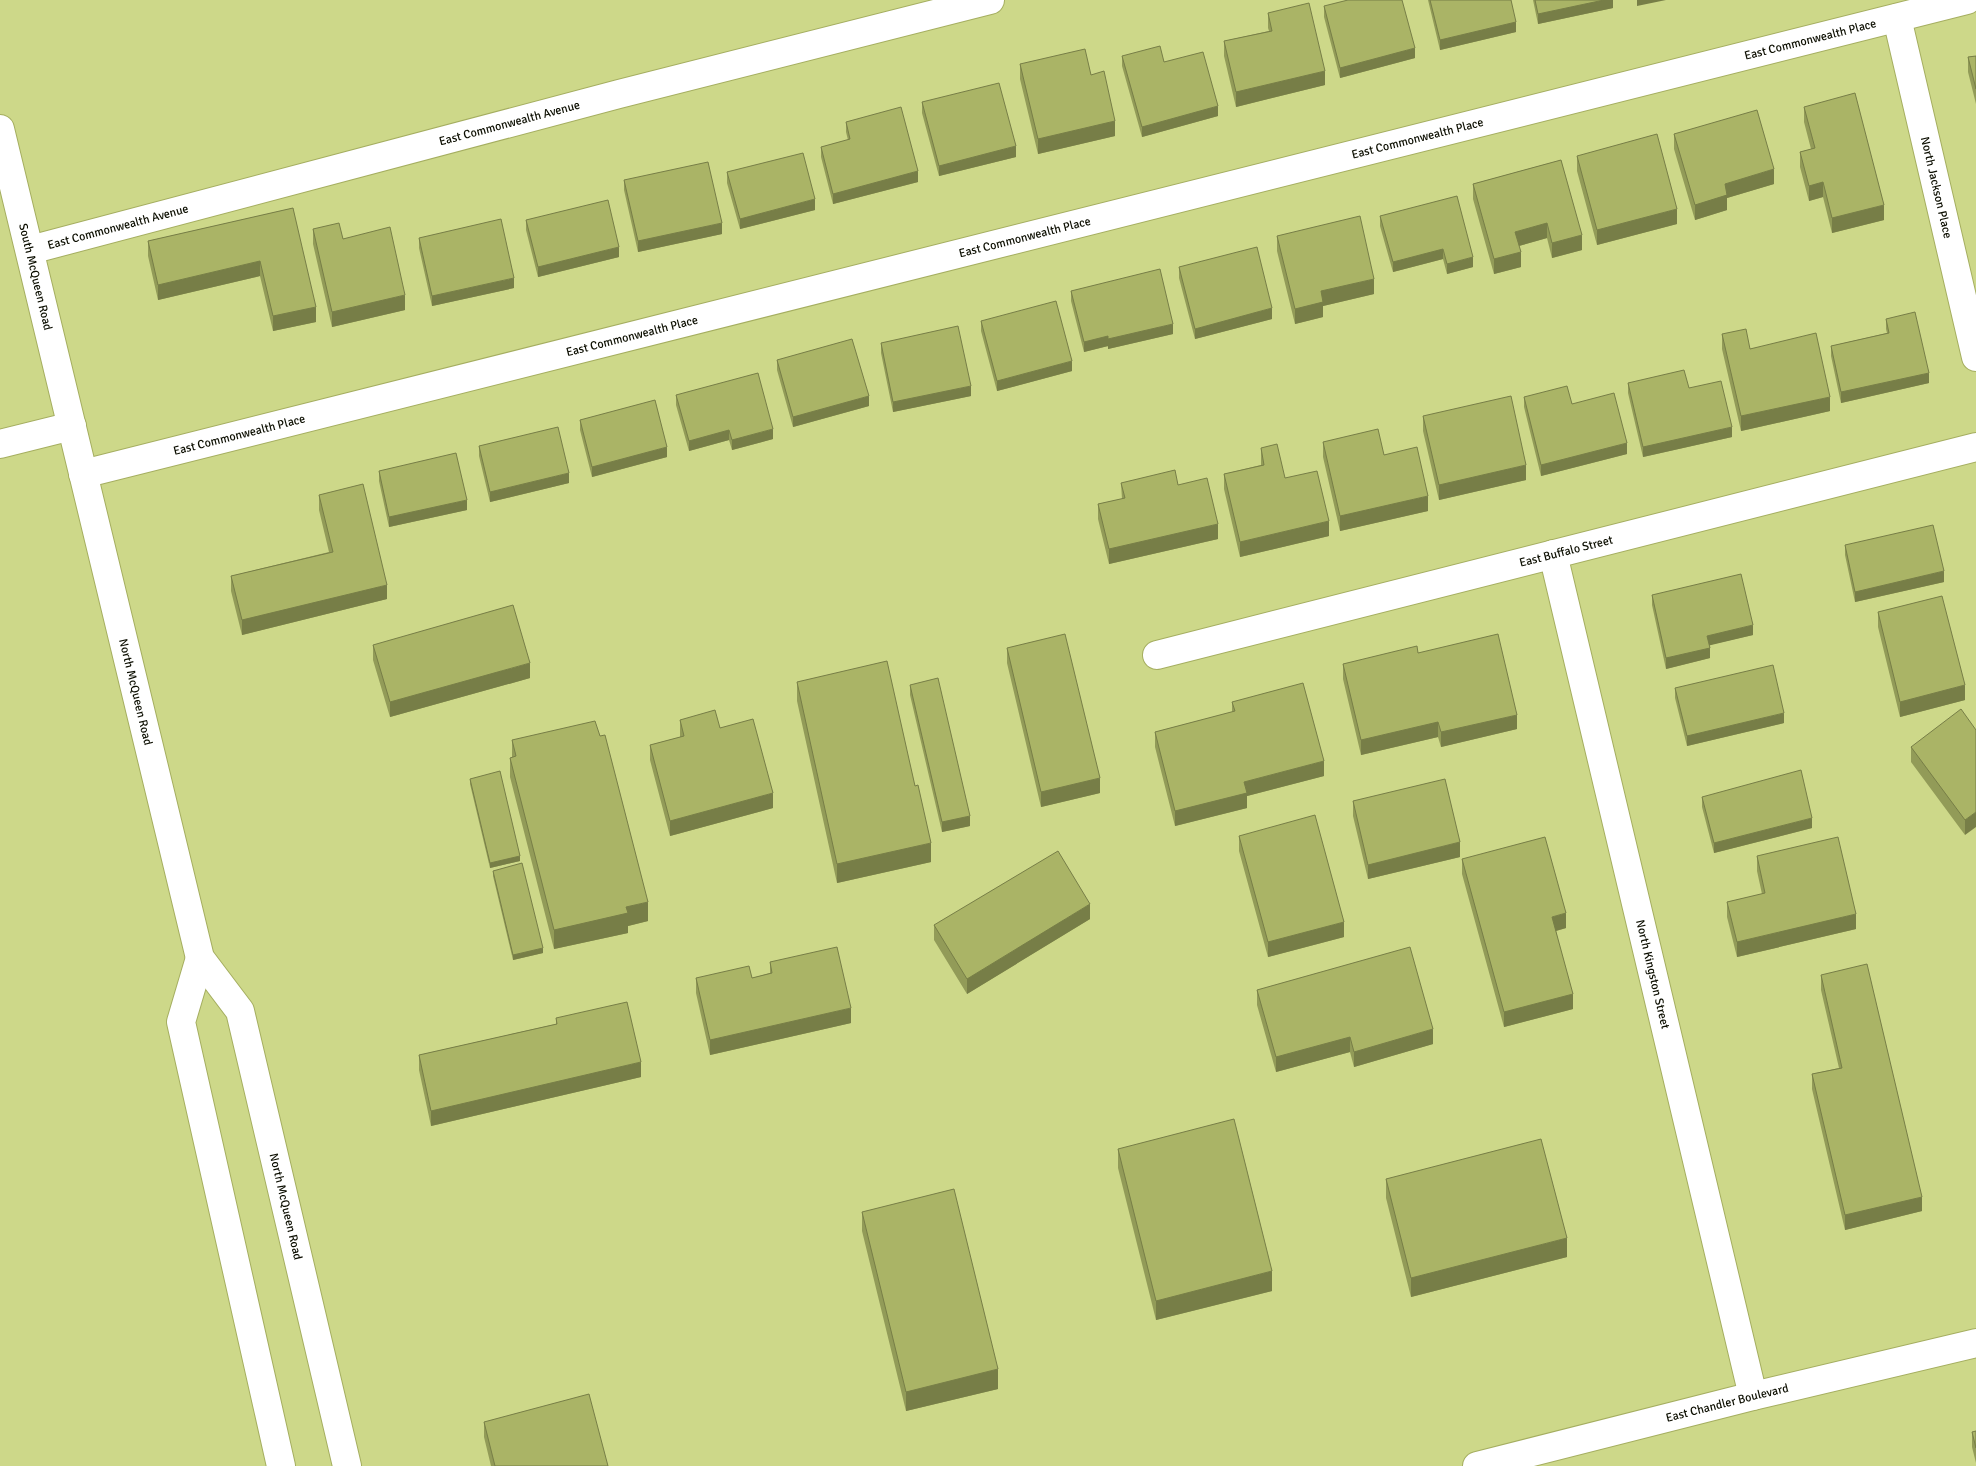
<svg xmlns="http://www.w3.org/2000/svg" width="1976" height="1466" viewBox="0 0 1976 1466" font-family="Signika,sans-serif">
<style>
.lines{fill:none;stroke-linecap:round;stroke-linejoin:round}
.minor-casing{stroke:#a5ae60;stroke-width:30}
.major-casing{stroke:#a5ae60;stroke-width:30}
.minor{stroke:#fff;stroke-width:28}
.major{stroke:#fff;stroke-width:28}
.wall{fill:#929b58}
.shaded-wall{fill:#777e47}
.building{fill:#aab466;stroke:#777e47}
.labels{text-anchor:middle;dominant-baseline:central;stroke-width:4.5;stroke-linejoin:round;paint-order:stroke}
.street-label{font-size:12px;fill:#0c0e00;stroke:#dae595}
</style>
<rect width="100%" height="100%" fill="#cdd889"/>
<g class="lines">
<defs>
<g id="minor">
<path id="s1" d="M 1897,18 L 1976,357"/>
<path id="s2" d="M 30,250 L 619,94 L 990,0"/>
<path d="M 0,444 L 72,426"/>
<path id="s3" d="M 83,474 L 1967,0"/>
<path id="s4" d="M 1553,554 L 1753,1396"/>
<path id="s5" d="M 1157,655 L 1976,447"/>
</g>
<g id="major">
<path id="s6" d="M 0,129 L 200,958 L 240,1011 L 347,1466"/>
<path d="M 200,958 L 181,1022 L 281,1466"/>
<path id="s7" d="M 1477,1466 L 1753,1396 L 1976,1343"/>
</g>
</defs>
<!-- minor casing -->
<use href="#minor" class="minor-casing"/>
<!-- major casing -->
<use href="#major" class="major-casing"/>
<!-- minor -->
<use href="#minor" class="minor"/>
<!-- major -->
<use href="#major" class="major"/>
</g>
<!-- wall -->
<path class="wall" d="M 1428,0 L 1511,0 L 1516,32 L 1440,50 Z
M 1533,0 L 1613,0 L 1613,8 L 1538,24 Z
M 1324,6 L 1415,58 L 1340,78 L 1324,17 Z
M 1268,13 L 1325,85 L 1236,107 L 1224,56 L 1224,41 L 1269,31 L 1268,28 Z
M 1122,56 L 1164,62 L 1218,116 L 1142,137 L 1122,66 Z
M 1976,56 L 1976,104 L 1968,72 L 1968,57 Z
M 1020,64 L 1091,75 L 1115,136 L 1038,154 L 1020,79 Z
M 922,102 L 1016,157 L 939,176 L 922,113 Z
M 1804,107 L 1884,220 L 1832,233 L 1823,197 L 1809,201 L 1800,167 L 1800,152 L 1811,149 L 1804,122 Z
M 846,122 L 918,182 L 833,204 L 821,157 L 821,147 L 848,140 L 846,132 Z
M 1674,134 L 1774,184 L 1727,198 L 1727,210 L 1695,220 L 1674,149 Z
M 1577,156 L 1677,224 L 1597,245 L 1577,171 Z
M 1561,160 L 1582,250 L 1552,258 L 1547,238 L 1519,246 L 1521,267 L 1494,274 L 1473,199 L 1473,184 Z
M 727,172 L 815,210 L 740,229 L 727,183 Z
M 624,180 L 722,234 L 638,252 L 624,190 Z
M 293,208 L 316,322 L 273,331 L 260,276 L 158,300 L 148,256 L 148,241 Z
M 1380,216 L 1473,267 L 1447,274 L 1443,259 L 1393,272 L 1380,226 Z
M 526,220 L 619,257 L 538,277 L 526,230 Z
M 313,229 L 343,239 L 405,310 L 332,327 L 313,244 Z
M 1277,236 L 1374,294 L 1323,306 L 1323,317 L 1295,324 L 1277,251 Z
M 419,238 L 514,288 L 432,306 L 419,248 Z
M 1179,267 L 1272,319 L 1195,339 L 1179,278 Z
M 1071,291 L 1173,334 L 1108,349 L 1108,346 L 1084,352 L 1071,301 Z
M 1886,319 L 1929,383 L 1841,403 L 1831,356 L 1831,346 L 1887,333 L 1886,329 Z
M 981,321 L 1072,371 L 997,391 L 981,331 Z
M 1722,334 L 1750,349 L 1830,411 L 1741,431 L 1722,349 Z
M 881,343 L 971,396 L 893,412 L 881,353 Z
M 777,360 L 869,406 L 793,427 L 777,370 Z
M 1628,383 L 1732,437 L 1643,457 L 1628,393 Z
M 676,395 L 773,439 L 732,450 L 729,440 L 689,451 L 676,405 Z
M 1524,397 L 1572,404 L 1627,454 L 1541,476 L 1524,407 Z
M 1423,416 L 1526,480 L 1439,500 L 1423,431 Z
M 580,420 L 667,457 L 592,477 L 580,430 Z
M 1323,442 L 1428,511 L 1340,531 L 1323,457 Z
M 479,446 L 569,483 L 490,502 L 479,456 Z
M 1261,448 L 1285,478 L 1329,536 L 1240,557 L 1224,489 L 1224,474 L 1261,465 Z
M 379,471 L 467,510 L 389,527 L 379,481 Z
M 1121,483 L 1178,485 L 1218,539 L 1109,564 L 1098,519 L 1098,504 L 1122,499 Z
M 319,495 L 387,599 L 242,635 L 231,591 L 231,576 L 329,552 L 319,510 Z
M 1845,545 L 1944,582 L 1855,602 L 1845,555 Z
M 1652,595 L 1753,635 L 1709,645 L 1710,658 L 1666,669 L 1652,605 Z
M 1878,612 L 1965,700 L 1900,717 L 1878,627 Z
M 373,645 L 530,678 L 390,717 L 373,660 Z
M 1007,648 L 1100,793 L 1041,807 L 1007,663 Z
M 1418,653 L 1517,729 L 1441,747 L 1438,737 L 1361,755 L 1343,679 L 1343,664 Z
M 797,682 L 931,862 L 837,883 L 797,701 Z
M 910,685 L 970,826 L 942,832 L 910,695 Z
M 1675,688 L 1784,723 L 1687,746 L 1675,698 Z
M 1232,702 L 1324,776 L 1247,796 L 1247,808 L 1175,826 L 1155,747 L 1155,732 L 1232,712 Z
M 680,720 L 720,728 L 773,808 L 670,836 L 650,760 L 650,745 L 680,737 Z
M 1976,730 L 1965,835 L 1911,762 L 1911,747 Z
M 512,740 L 648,921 L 628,926 L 628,933 L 554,949 L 510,777 L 510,758 L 512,757 Z
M 470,779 L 520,861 L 490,868 L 470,784 Z
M 1702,797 L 1812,828 L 1714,853 L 1702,807 Z
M 1353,801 L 1460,857 L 1368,879 L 1353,816 Z
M 1239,836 L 1344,937 L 1268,957 L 1239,851 Z
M 1757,856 L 1856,929 L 1737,957 L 1727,917 L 1727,902 L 1762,894 L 1757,871 Z
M 1462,859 L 1566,928 L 1556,931 L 1573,1009 L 1504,1027 L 1462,874 Z
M 493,871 L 543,953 L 513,960 L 493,876 Z
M 1090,919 L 967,994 L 934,940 L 934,925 Z
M 770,962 L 851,1023 L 710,1055 L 696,993 L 696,978 L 752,978 L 770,973 Z
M 1821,975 L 1922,1211 L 1845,1230 L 1812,1089 L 1812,1074 L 1839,1068 L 1821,990 Z
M 1257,990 L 1433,1044 L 1354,1067 L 1350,1052 L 1276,1072 L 1257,1005 Z
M 556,1018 L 641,1077 L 431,1126 L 419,1070 L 419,1055 L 556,1024 Z
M 1118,1149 L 1272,1291 L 1156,1320 L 1118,1168 Z
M 1386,1179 L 1567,1257 L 1411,1297 L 1386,1198 Z
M 862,1212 L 998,1389 L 906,1411 L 862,1231 Z
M 484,1422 L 608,1466 L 491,1466 L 484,1437 Z
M 1976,1431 L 1976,1463 L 1972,1447 L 1972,1432 Z"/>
<!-- shaded-wall -->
<path class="shaded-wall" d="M 1604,0 L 1613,0 L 1613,8 L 1538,24 L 1538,14 Z
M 1637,0 L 1666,0 L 1637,6 Z
M 1516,22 L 1516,32 L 1440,50 L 1440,40 Z
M 1415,48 L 1415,58 L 1340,78 L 1340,68 Z
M 1325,71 L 1325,85 L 1236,107 L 1236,92 Z
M 1218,106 L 1218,116 L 1142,137 L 1142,127 Z
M 1115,121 L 1115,136 L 1038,154 L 1038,139 Z
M 1016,146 L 1016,157 L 939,176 L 939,166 Z
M 1774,169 L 1774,184 L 1727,198 L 1727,210 L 1695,220 L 1695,205 L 1725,184 Z
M 918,171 L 918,182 L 833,204 L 833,194 Z
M 1823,182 L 1823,197 L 1809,201 L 1809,186 Z
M 815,199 L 815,210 L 740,229 L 740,219 Z
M 1884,205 L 1884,220 L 1832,233 L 1832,218 Z
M 1677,209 L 1677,224 L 1597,245 L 1597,230 Z
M 722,223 L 722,234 L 638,252 L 638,241 Z
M 1547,223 L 1547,238 L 1515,247 L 1515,232 Z
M 1582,235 L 1582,250 L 1552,258 L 1552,243 Z
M 619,247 L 619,257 L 538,277 L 538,267 Z
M 1443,249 L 1443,259 L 1393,272 L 1393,262 Z
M 1521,252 L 1521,267 L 1494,274 L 1494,259 Z
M 1473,257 L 1473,267 L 1447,274 L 1447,264 Z
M 260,261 L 260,276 L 158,300 L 158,285 Z
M 514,278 L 514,288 L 432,306 L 432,296 Z
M 1374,279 L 1374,294 L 1323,306 L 1323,317 L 1295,324 L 1295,309 L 1321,291 Z
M 405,295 L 405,310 L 332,327 L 332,312 Z
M 316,307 L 316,322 L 273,331 L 273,316 Z
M 1272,308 L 1272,319 L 1195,339 L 1195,329 Z
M 1173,324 L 1173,334 L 1108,349 L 1108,339 Z
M 1108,336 L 1108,346 L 1084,352 L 1084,342 Z
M 1072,361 L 1072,371 L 997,391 L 997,381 Z
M 1929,373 L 1929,383 L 1841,403 L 1841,392 Z
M 971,386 L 971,396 L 893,412 L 893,402 Z
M 869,396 L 869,406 L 793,427 L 793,417 Z
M 1830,397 L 1830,411 L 1741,431 L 1741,416 Z
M 1732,427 L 1732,437 L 1643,457 L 1643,447 Z
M 773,429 L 773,439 L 732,450 L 732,440 Z
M 729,430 L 729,440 L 689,451 L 689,441 Z
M 1627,443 L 1627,454 L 1541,476 L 1541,465 Z
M 667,447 L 667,457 L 592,477 L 592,467 Z
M 1526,465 L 1526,480 L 1439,500 L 1439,485 Z
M 569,473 L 569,483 L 490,502 L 490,492 Z
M 1428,496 L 1428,511 L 1340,531 L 1340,516 Z
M 467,500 L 467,510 L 389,527 L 389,517 Z
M 1329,521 L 1329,536 L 1240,557 L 1240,542 Z
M 1218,524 L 1218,539 L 1109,564 L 1109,549 Z
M 1944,571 L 1944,582 L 1855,602 L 1855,592 Z
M 387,585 L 387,599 L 242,635 L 242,620 Z
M 1753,625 L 1753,635 L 1707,646 L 1707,636 Z
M 1710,648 L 1710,658 L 1666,669 L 1666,658 Z
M 530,663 L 530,678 L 390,717 L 390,702 Z
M 1965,685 L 1965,700 L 1900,717 L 1900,702 Z
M 1784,713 L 1784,723 L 1687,746 L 1687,736 Z
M 1517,715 L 1517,729 L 1441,747 L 1441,732 Z
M 1438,722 L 1438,737 L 1361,755 L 1361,740 Z
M 1324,761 L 1324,776 L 1247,796 L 1247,808 L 1175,826 L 1175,811 L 1244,782 Z
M 1100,778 L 1100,793 L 1041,807 L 1041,792 Z
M 773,793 L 773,808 L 670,836 L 670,821 Z
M 1976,812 L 1976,827 L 1965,835 L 1965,820 Z
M 970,816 L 970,826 L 942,832 L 942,822 Z
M 1812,818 L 1812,828 L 1714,853 L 1714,843 Z
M 1460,842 L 1460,857 L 1368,879 L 1368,865 Z
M 931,843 L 931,862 L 837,883 L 837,864 Z
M 520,856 L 520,861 L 490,868 L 490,863 Z
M 648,902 L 648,921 L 628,926 L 628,933 L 554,949 L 554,930 L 626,907 Z
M 1090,904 L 1090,919 L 967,994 L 967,979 Z
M 1566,913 L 1566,928 L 1552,932 L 1552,917 Z
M 1856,914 L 1856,929 L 1737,957 L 1737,942 Z
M 1344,922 L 1344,937 L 1268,957 L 1268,942 Z
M 543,948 L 543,953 L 513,960 L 513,955 Z
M 1573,994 L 1573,1009 L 1504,1027 L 1504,1012 Z
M 851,1008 L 851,1023 L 710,1055 L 710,1040 Z
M 1433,1029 L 1433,1044 L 1354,1067 L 1354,1052 Z
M 1350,1037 L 1350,1052 L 1276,1072 L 1276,1057 Z
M 641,1062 L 641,1077 L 431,1126 L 431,1111 Z
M 1922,1197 L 1922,1211 L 1845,1230 L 1845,1215 Z
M 1567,1238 L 1567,1257 L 1411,1297 L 1411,1278 Z
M 1272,1271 L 1272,1291 L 1156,1320 L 1156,1301 Z
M 998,1369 L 998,1389 L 906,1411 L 906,1392 Z"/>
<!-- building -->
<path class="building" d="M 1348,0 L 1402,0 L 1415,48 L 1340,68 L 1324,6 Z
M 1430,0 L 1511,0 L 1516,22 L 1440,40 Z
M 1535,0 L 1604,0 L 1538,14 Z
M 1309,3 L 1325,71 L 1236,92 L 1224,41 L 1272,31 L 1268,13 Z
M 1160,46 L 1164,62 L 1203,52 L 1218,106 L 1142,127 L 1122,56 Z
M 1085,49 L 1091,75 L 1104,71 L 1115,121 L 1038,139 L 1020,64 Z
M 1976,56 L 1976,89 L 1968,57 Z
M 999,83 L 1016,146 L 939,166 L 922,102 Z
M 1855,93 L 1884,205 L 1832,218 L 1823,182 L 1809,186 L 1800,152 L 1815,148 L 1804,107 Z
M 901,107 L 918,171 L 833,194 L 821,147 L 850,139 L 846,122 Z
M 1757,110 L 1774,169 L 1725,184 L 1727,195 L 1695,205 L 1674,134 Z
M 1657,134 L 1677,209 L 1597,230 L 1577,156 Z
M 803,153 L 815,199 L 740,219 L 727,172 Z
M 1561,160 L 1582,235 L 1552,243 L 1547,223 L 1515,232 L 1521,252 L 1494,259 L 1473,184 Z
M 708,162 L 722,223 L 638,241 L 624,180 Z
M 1457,196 L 1473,257 L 1447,264 L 1443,249 L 1393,262 L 1380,216 Z
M 608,200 L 619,247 L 538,267 L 526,220 Z
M 293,208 L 316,307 L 273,316 L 260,261 L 158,285 L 148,241 Z
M 1360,216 L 1374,279 L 1321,291 L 1323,302 L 1295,309 L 1277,236 Z
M 501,219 L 514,278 L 432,296 L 419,238 Z
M 339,223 L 343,239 L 390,227 L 405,295 L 332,312 L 313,229 Z
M 1257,247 L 1272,308 L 1195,329 L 1179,267 Z
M 1160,269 L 1173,324 L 1108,339 L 1108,336 L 1084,342 L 1071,291 Z
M 1056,301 L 1072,361 L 997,381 L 981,321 Z
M 1915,312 L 1929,373 L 1841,392 L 1831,346 L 1889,333 L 1886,319 Z
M 958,326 L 971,386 L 893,402 L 881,343 Z
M 1746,329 L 1750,349 L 1816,333 L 1830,397 L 1741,416 L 1722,334 Z
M 852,339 L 869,396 L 793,417 L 777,360 Z
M 1684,370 L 1689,388 L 1721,381 L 1732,427 L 1643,447 L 1628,383 Z
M 758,373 L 773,429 L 732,440 L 729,430 L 689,441 L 676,395 Z
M 1567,386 L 1572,404 L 1614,393 L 1627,443 L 1541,465 L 1524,397 Z
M 1511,396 L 1526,465 L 1439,485 L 1423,416 Z
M 655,400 L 667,447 L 592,467 L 580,420 Z
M 558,427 L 569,473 L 490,492 L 479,446 Z
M 1378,429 L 1384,455 L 1417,447 L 1428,496 L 1340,516 L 1323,442 Z
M 1277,444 L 1285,478 L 1317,471 L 1329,521 L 1240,542 L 1224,474 L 1264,465 L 1261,448 Z
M 456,453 L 467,500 L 389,517 L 379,471 Z
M 1175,470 L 1178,485 L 1207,478 L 1218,524 L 1109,549 L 1098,504 L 1125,498 L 1121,483 Z
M 363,484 L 387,585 L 242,620 L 231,576 L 333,552 L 319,495 Z
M 1933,525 L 1944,571 L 1855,592 L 1845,545 Z
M 1741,574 L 1753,625 L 1707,636 L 1710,648 L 1666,658 L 1652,595 Z
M 1942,596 L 1965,685 L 1900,702 L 1878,612 Z
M 513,605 L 530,663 L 390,702 L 373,645 Z
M 1065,634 L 1100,778 L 1041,792 L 1007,648 Z
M 1498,634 L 1517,715 L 1441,732 L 1438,722 L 1361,740 L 1343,664 L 1417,646 L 1418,653 Z
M 887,661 L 915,786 L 918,785 L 931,843 L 837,864 L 797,682 Z
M 1773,665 L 1784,713 L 1687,736 L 1675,688 Z
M 938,678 L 970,816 L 942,822 L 910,685 Z
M 1303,683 L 1324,761 L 1244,782 L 1247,793 L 1175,811 L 1155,732 L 1235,711 L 1232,702 Z
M 1961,709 L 1976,730 L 1976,812 L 1965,820 L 1911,747 Z
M 715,710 L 720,728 L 753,719 L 773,793 L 670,821 L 650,745 L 684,736 L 680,720 Z
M 595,721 L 600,736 L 605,735 L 648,902 L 626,907 L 628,913 L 554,930 L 510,758 L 516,756 L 512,740 Z
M 1801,770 L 1812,818 L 1714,843 L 1702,797 Z
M 500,771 L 520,856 L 490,863 L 470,779 Z
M 1445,779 L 1460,842 L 1368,865 L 1353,801 Z
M 1315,815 L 1344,922 L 1268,942 L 1239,836 Z
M 1545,837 L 1566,913 L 1552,917 L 1573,994 L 1504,1012 L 1462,859 Z
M 1838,837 L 1856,914 L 1737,942 L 1727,902 L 1765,893 L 1757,856 Z
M 1058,851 L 1090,904 L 967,979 L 934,925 Z
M 522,863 L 543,948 L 513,955 L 493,871 Z
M 837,947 L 851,1008 L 710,1040 L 696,978 L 749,966 L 752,978 L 772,973 L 770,962 Z
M 1410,947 L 1433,1029 L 1354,1052 L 1350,1037 L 1276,1057 L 1257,990 Z
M 1867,964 L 1922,1197 L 1845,1215 L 1812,1074 L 1842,1068 L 1821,975 Z
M 627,1002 L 641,1062 L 431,1111 L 419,1055 L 557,1024 L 556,1018 Z
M 1234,1119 L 1272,1271 L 1156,1301 L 1118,1149 Z
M 1541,1139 L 1567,1238 L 1411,1278 L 1386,1179 Z
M 954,1189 L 998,1369 L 906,1392 L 862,1212 Z
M 589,1394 L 608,1466 L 495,1466 L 484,1422 Z
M 1976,1431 L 1976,1448 L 1972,1432 Z"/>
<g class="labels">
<!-- street labels -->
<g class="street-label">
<text stroke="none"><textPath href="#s3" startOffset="1781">East Commonwealth Place</textPath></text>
<text stroke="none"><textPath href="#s2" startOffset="496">East Commonwealth Avenue</textPath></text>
<text stroke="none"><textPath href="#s3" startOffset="1376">East Commonwealth Place</textPath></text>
<text stroke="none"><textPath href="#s1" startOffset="174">North Jackson Place</textPath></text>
<text stroke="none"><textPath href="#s2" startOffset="91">East Commonwealth Avenue</textPath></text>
<text stroke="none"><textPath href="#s3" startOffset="971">East Commonwealth Place</textPath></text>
<text stroke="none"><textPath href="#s6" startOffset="152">South McQueen Road</textPath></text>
<text stroke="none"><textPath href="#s3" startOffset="566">East Commonwealth Place</textPath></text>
<text stroke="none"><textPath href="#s3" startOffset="161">East Commonwealth Place</textPath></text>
<text stroke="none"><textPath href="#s5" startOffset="422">East Buffalo Street</textPath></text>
<text stroke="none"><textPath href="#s6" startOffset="579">North McQueen Road</textPath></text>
<text stroke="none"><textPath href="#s4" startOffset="432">North Kingston Street</textPath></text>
<text stroke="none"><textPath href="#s6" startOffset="1120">North McQueen Road</textPath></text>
<text stroke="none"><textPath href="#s7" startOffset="258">East Chandler Boulevard</textPath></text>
</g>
</g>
</svg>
